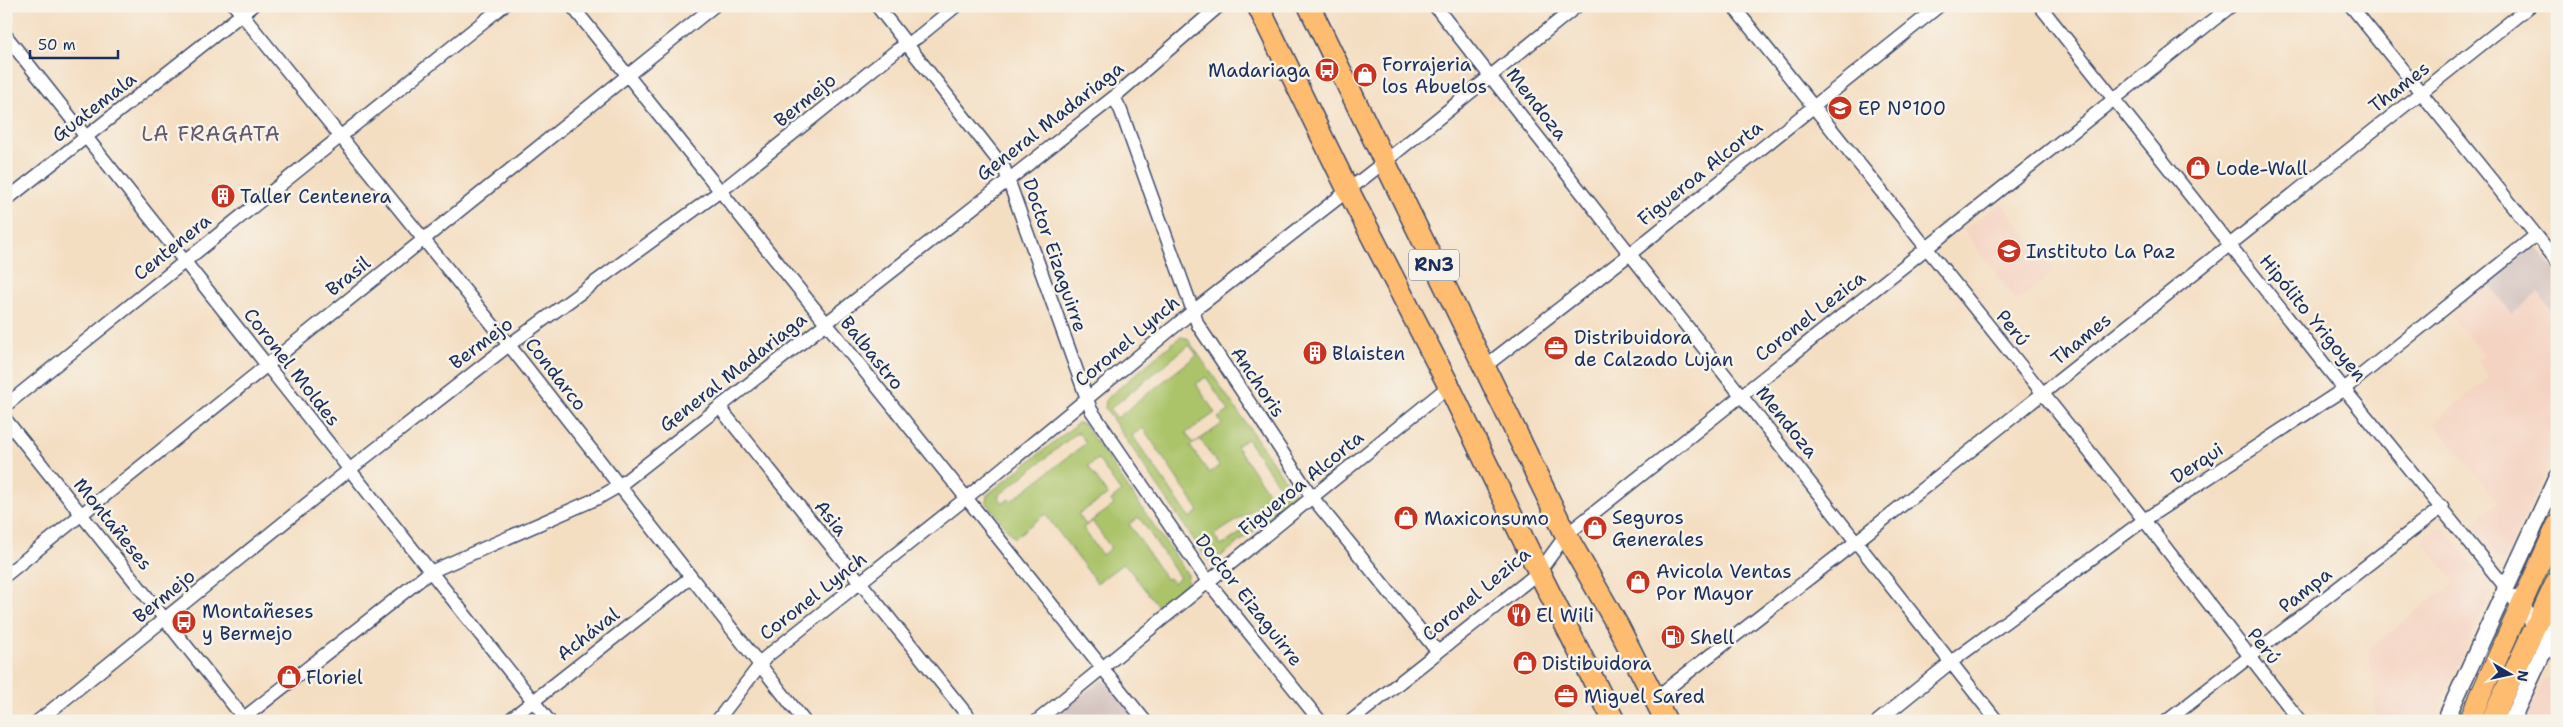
<svg xmlns="http://www.w3.org/2000/svg" width="2563" height="727" viewBox="0 0 2563 727" font-family="'Shantell Sans',sans-serif">
<style>
.built{fill:#f5d3c2}
.industrial{fill:#d1c0bd}
.green{fill:#abc46a;stroke:#637a64;fill-rule:evenodd}
.lines{fill:none;stroke-linecap:round;stroke-linejoin:round}
.minor-casing{stroke:#3c496d;stroke-width:15}
.tertiary-casing{stroke:#3c496d;stroke-width:19}
.primary-casing{stroke:#3c496d;stroke-width:22}
.trunk-casing{stroke:#3c496d;stroke-width:24}
.minor{stroke:#fff;stroke-width:12}
.tertiary{stroke:#fff;stroke-width:16}
.primary{stroke:#febc70;stroke-width:20}
.trunk{stroke:#febc70;stroke-width:21}
.labels{text-anchor:middle;dominant-baseline:central;stroke-width:5;stroke-linejoin:round;paint-order:stroke}
.shield{fill:#f7f3e8;stroke:#5d6a87;stroke-width:1}
.shield-label{font-size:18px;font-weight:bold;fill:#1b2f5e}
.poi-label{font-size:19px;fill:#1b2f5e;stroke:#f7f3e8;text-anchor:start}
.street-label{font-size:19px;fill:#1b2f5e;stroke:#f7f3e8}
.quarter-label{font-size:21px;letter-spacing:1px;fill:#62596d;stroke:#f7f3e8}
</style>
<rect width="100%" height="100%" fill="#f7f3e8"/>
<filter id="ink" filterUnits="userSpaceOnUse"><feTurbulence type="fractalNoise" baseFrequency=".02" numOctaves="2"/><feDisplacementMap in="SourceGraphic" scale="10" xChannelSelector="R" yChannelSelector="G"/><feConvolveMatrix kernelMatrix="1 2 1 2 8 2 1 2 1" color-interpolation-filters="sRGB"/></filter>
<filter id="wash" filterUnits="userSpaceOnUse"><feTurbulence type="fractalNoise" baseFrequency=".0096" numOctaves="4" result="noise"/><feDisplacementMap in="SourceGraphic" scale="20" xChannelSelector="R" yChannelSelector="G"/><feGaussianBlur stdDeviation="1.12" result="paint"/><feColorMatrix in="noise" values="0 0 0 0 0 0 0 0 0 0 0 0 0 0 0 0 0 1.4 0 .05"/><feComposite in="paint" operator="in"/></filter>
<g filter="url(#wash)">
<rect width="100%" height="100%" fill="#f4dec2"/>
<!-- built -->
<path class="built" d="M 2002,203 L 2054,272 L 2017,302 L 1963,230 Z
M 2488,284 L 2512,314 L 2538,293 L 2557,316 L 2557,446 L 2505,560 L 2498,559 L 2471,525 L 2498,502 L 2434,423 L 2489,377 L 2477,361 L 2484,356 L 2450,315 Z
M 2436,528 L 2444,529 L 2490,585 L 2490,594 L 2433,721 L 2377,721 L 2369,649 L 2454,582 L 2422,540 Z
M 2556,676 L 2557,721 L 2525,721 L 2543,680 Z"/>
<!-- industrial -->
<path class="industrial" d="M 2533,246 L 2539,249 L 2557,273 L 2557,316 L 2538,293 L 2512,314 L 2488,284 Z
M 1102,680 L 1106,682 L 1139,721 L 1046,721 Z"/>
<!-- green -->
<path class="green" d="M 1180,337 L 1187,338 L 1294,493 L 1293,501 L 1216,560 L 1207,559 L 1105,408 L 1106,399 ZM 1189,345 L 1197,355 L 1117,418 L 1110,409 ZM 1206,377 L 1229,411 L 1218,418 L 1222,424 L 1193,444 L 1186,433 L 1215,413 L 1196,384 ZM 1143,428 L 1199,511 L 1190,518 L 1132,435 ZM 1200,439 L 1219,466 L 1209,473 L 1190,446 ZM 1247,439 L 1285,494 L 1275,502 L 1236,446 ZM 1272,498 L 1278,508 L 1221,546 L 1214,535 Z
M 1078,423 L 1084,424 L 1188,575 L 1187,584 L 1158,606 L 1124,563 L 1097,583 L 1045,514 L 1014,538 L 986,502 L 987,495 ZM 1078,432 L 1086,443 L 1011,501 L 1009,499 L 1003,503 L 998,496 ZM 1098,459 L 1121,492 L 1111,500 L 1114,505 L 1086,525 L 1078,514 L 1108,495 L 1088,466 ZM 1139,517 L 1180,578 L 1173,583 L 1169,578 L 1166,579 L 1129,524 ZM 1092,521 L 1111,548 L 1102,555 L 1083,528 Z
M 2557,493 L 2557,509 L 2526,580 L 2520,576 Z
M 2557,544 L 2557,561 L 2541,597 L 2535,594 Z
M 2505,613 L 2507,618 L 2460,721 L 2456,721 Z"/>
</g>
<g filter="url(#ink)">
<g class="lines">
<defs>
<path id="minor" d="M 235,6 L 509,345 L 804,721
M 572,6 L 1145,721
M 877,6 L 1004,168 L 1091,410 L 1209,583 L 1320,721
M 1435,6 L 1997,721
M 1733,6 L 2144,520 L 2300,721
M 2040,6 L 2344,389 L 2507,589
M 2351,6 L 2557,261
M 6,36 L 549,721
M 1114,97 L 1121,111 L 1198,325 L 1312,497 L 1437,651
M 6,200 L 252,6
M 1484,367 L 1630,254 L 1939,6
M 6,405 L 503,6
M 720,408 L 972,721
M 6,420 L 246,721
M 6,575 L 714,6
M 1654,699 L 1857,541 L 2530,6
M 38,721 L 349,470 L 509,345 L 730,184 L 897,50 L 918,37 L 956,6
M 240,721 L 430,572 L 598,498 L 619,486 L 1114,97 L 1219,6
M 508,721 L 691,577
M 717,721 L 766,657 L 965,499 L 1192,312 L 1383,163 L 1577,6
M 1037,721 L 1449,386
M 1351,721 L 1539,572 L 1566,535 L 2231,6
M 1878,721 L 1951,662 L 2144,520 L 2344,389 L 2535,236
M 2167,721 L 2442,507"/>
<path id="tertiary" d="M 2515,598 L 2557,652
M 2445,721 L 2557,477
M 2511,721 L 2557,622"/>
<path id="primary" d="M 2469,721 L 2557,525
M 2491,721 L 2557,580"/>
<path id="trunk" d="M 1258,6 L 1348,190 L 1449,386 L 1539,572 L 1614,721
M 1309,6 L 1566,535 L 1618,626 L 1666,721"/>
</defs>
<!-- minor casing -->
<use href="#minor" class="minor-casing"/>
<!-- tertiary casing -->
<use href="#tertiary" class="tertiary-casing"/>
<!-- primary casing -->
<use href="#primary" class="primary-casing"/>
<!-- trunk casing -->
<use href="#trunk" class="trunk-casing"/>
<!-- minor -->
<use href="#minor" class="minor"/>
<!-- tertiary -->
<use href="#tertiary" class="tertiary"/>
<!-- primary -->
<use href="#primary" class="primary"/>
<!-- trunk -->
<use href="#trunk" class="trunk"/>
</g>
</g>
<!-- icons -->
<defs>
<symbol id="bus-disc" viewBox="-11 -11 22 22"><circle r="9.5" fill="#c8321e" stroke="#f7f3e8"/><path d="M-5-6H5V4H4V6H2V4H-2V6H-4V4H-5ZM-3.5-4V0h7V-4ZM-3.5 1.2v1.5H-2V1.2ZM2 1.2v1.5H3.5V1.2Z" fill="#fff"/></symbol>
<symbol id="shop-disc" viewBox="-11 -11 22 22"><circle r="9.5" fill="#c8321e" stroke="#f7f3e8"/><path d="M-5-2.5h2.3a2.7 3.5 0 0 1 5.4 0H5L5.5 6h-11ZM-1.5-2.5h3a1.5 2.3 0 0 0-3 0Z" fill="#fff"/></symbol>
<symbol id="school-disc" viewBox="-11 -11 22 22"><circle r="9.5" fill="#c8321e" stroke="#f7f3e8"/><path d="M0-5L7-2L0 1L-7-2ZM-4 1L0 2.5L4 1V4Q0 6-4 4Z" fill="#fff"/></symbol>
<symbol id="building-disc" viewBox="-11 -11 22 22"><circle r="9.5" fill="#c8321e" stroke="#f7f3e8"/><path d="M-4-6H4V6H1V3H-1V6H-4ZM-2.5-4.3h1.7v1.8h-1.7ZM.8-4.3h1.7v1.8H.8ZM-2.5-1h1.7V.8h-1.7ZM.8-1h1.7V.8H.8Z" fill="#fff"/></symbol>
<symbol id="office-disc" viewBox="-11 -11 22 22"><circle r="9.5" fill="#c8321e" stroke="#f7f3e8"/><path d="M-6-3h4V-5.5h4V-3h4V5H-6ZM-1-4.5V-3h2v-1.5ZM-6 0V1H6V0Z" fill="#fff"/></symbol>
<symbol id="restaurant-disc" viewBox="-11 -11 22 22"><circle r="9.5" fill="#c8321e" stroke="#f7f3e8"/><path d="M-5-6h1v4h1v-4h1v4h1v-4h1v5L-1.5 .5V6h-2V.5L-5-1ZM5-6V6H3V1.5H1.5Q1.5-4 5-6Z" fill="#fff"/></symbol>
<symbol id="fuel-disc" viewBox="-11 -11 22 22"><circle r="9.5" fill="#c8321e" stroke="#f7f3e8"/><path d="M-5.5-6h7V0h2V4h1.3V-2.5L3-4.5l.8-.8L6-3V5H2.5V1h-1V6h-7ZM-4.2-4.7v3.2H.2V-4.7Z" fill="#fff"/></symbol>
</defs>
<g fill-rule="evenodd">
<use href="#bus-disc" x="1313" y="56" width="28" height="28"/>
<use href="#shop-disc" x="1351" y="61" width="28" height="28"/>
<use href="#school-disc" x="1826" y="94" width="28" height="28"/>
<use href="#shop-disc" x="2184" y="154" width="28" height="28"/>
<use href="#building-disc" x="209" y="182" width="28" height="28"/>
<use href="#school-disc" x="1995" y="237" width="28" height="28"/>
<use href="#office-disc" x="1542" y="334" width="28" height="28"/>
<use href="#building-disc" x="1301" y="339" width="28" height="28"/>
<use href="#shop-disc" x="1392" y="504" width="28" height="28"/>
<use href="#shop-disc" x="1581" y="514" width="28" height="28"/>
<use href="#shop-disc" x="1624" y="568" width="28" height="28"/>
<use href="#restaurant-disc" x="1505" y="601" width="28" height="28"/>
<use href="#bus-disc" x="170" y="608" width="28" height="28"/>
<use href="#fuel-disc" x="1659" y="623" width="28" height="28"/>
<use href="#shop-disc" x="1511" y="649" width="28" height="28"/>
<use href="#shop-disc" x="275" y="663" width="28" height="28"/>
<use href="#office-disc" x="1552" y="682" width="28" height="28"/>
</g>
<g class="labels">
<!-- shield labels -->
<rect class="shield" x="1409" y="249.5" width="50" height="31" rx="4"/>
<g class="shield-label">
<text x="1434" y="265">RN3</text>
</g>
<!-- poi labels -->
<g class="poi-label">
<text x="1382" y="64">Forrajeria<tspan x="1382" dy="22">los Abuelos</tspan></text>
<text x="1310" y="70" text-anchor="end">Madariaga</text>
<text x="1858" y="108">EP N°100</text>
<text x="2216" y="168">Lode-Wall</text>
<text x="240" y="196">Taller Centenera</text>
<text x="2026" y="251">Instituto La Paz</text>
<text x="1574" y="337">Distribuidora<tspan x="1574" dy="22">de Calzado Lujan</tspan></text>
<text x="1332" y="353">Blaisten</text>
<text x="1612" y="517">Seguros<tspan x="1612" dy="22">Generales</tspan></text>
<text x="1424" y="518">Maxiconsumo</text>
<text x="1656" y="571">Avicola Ventas<tspan x="1656" dy="22">Por Mayor</tspan></text>
<text x="202" y="611">Montañeses<tspan x="202" dy="22">y Bermejo</tspan></text>
<text x="1536" y="615">El Wili</text>
<text x="1690" y="637">Shell</text>
<text x="1542" y="663">Distibuidora</text>
<text x="306" y="677">Floriel</text>
<text x="1584" y="696">Miguel Sared</text>
</g>
<!-- street labels -->
<g class="street-label">
<text transform="translate(2399 87) rotate(-38)">Thames</text>
<text transform="translate(805 100) rotate(-39)">Bermejo</text>
<text transform="translate(1537 104) rotate(52)">Mendoza</text>
<text transform="translate(94 107) rotate(-38)">Guatemala</text>
<text transform="translate(1050 121) rotate(-38)">General Madariaga</text>
<text transform="translate(1700 173) rotate(-39)">Figueroa Alcorta</text>
<text transform="translate(172 247) rotate(-39)">Centenera</text>
<text transform="translate(1055 255) rotate(71)">Doctor Eizaguirre</text>
<text transform="translate(348 276) rotate(-39)">Brasil</text>
<text transform="translate(1810 316) rotate(-38)">Coronel Lezica</text>
<text transform="translate(2313 318) rotate(51)">Hipólito Yrigoyen</text>
<text transform="translate(2013 328) rotate(51)">Perú</text>
<text transform="translate(2081 339) rotate(-39)">Thames</text>
<text transform="translate(1127 341) rotate(-40)">Coronel Lynch</text>
<text transform="translate(481 343) rotate(-37)">Bermejo</text>
<text transform="translate(872 353) rotate(51)">Balbastro</text>
<text transform="translate(292 367) rotate(52)">Coronel Moldes</text>
<text transform="translate(733 372) rotate(-38)">General Madariaga</text>
<text transform="translate(556 374) rotate(52)">Condarco</text>
<text transform="translate(1258 382) rotate(56)">Anchoris</text>
<text transform="translate(1787 422) rotate(51)">Mendoza</text>
<text transform="translate(2197 463) rotate(-33)">Derqui</text>
<text transform="translate(1301 483) rotate(-39)">Figueroa Alcorta</text>
<text transform="translate(831 518) rotate(51)">Asia</text>
<text transform="translate(113 524) rotate(51)">Montañeses</text>
<text transform="translate(2305 590) rotate(-38)">Pampa</text>
<text transform="translate(1476 594) rotate(-40)">Coronel Lezica</text>
<text transform="translate(164 596) rotate(-39)">Bermejo</text>
<text transform="translate(813 596) rotate(-38)">Coronel Lynch</text>
<text transform="translate(1249 600) rotate(52)">Doctor Eizaguirre</text>
<text transform="translate(588 634) rotate(-38)">Achával</text>
<text transform="translate(2264 646) rotate(52)">Perú</text>
</g>
<!-- quarter labels -->
<g class="quarter-label">
<text x="211" y="134">LA FRAGATA</text>
</g>
</g>
<!-- margin -->
<rect width="2563" height="727" fill="none" stroke="#f7f3e8" stroke-width="25"/>
<!-- north arrow -->
<g transform="translate(2510 674) rotate(99)" stroke="#f7f3e8" stroke-width="4" paint-order="stroke">
<path d="M0-4L9 19L0 12L-9 19Z" fill="#1b2f5e"/>
<text y="-8" font-size="14" font-weight="bold" text-anchor="middle" fill="#1b2f5e">N</text>
</g>
<!-- scale -->
<path d="M30 50v8h88v-8" fill="none" stroke="#1b2f5e" stroke-width="2.5"/>
<text x="38" y="50" font-size="15" fill="#1b2f5e" stroke="#f7f3e8" stroke-width="4" paint-order="stroke">50 m</text>
</svg>
